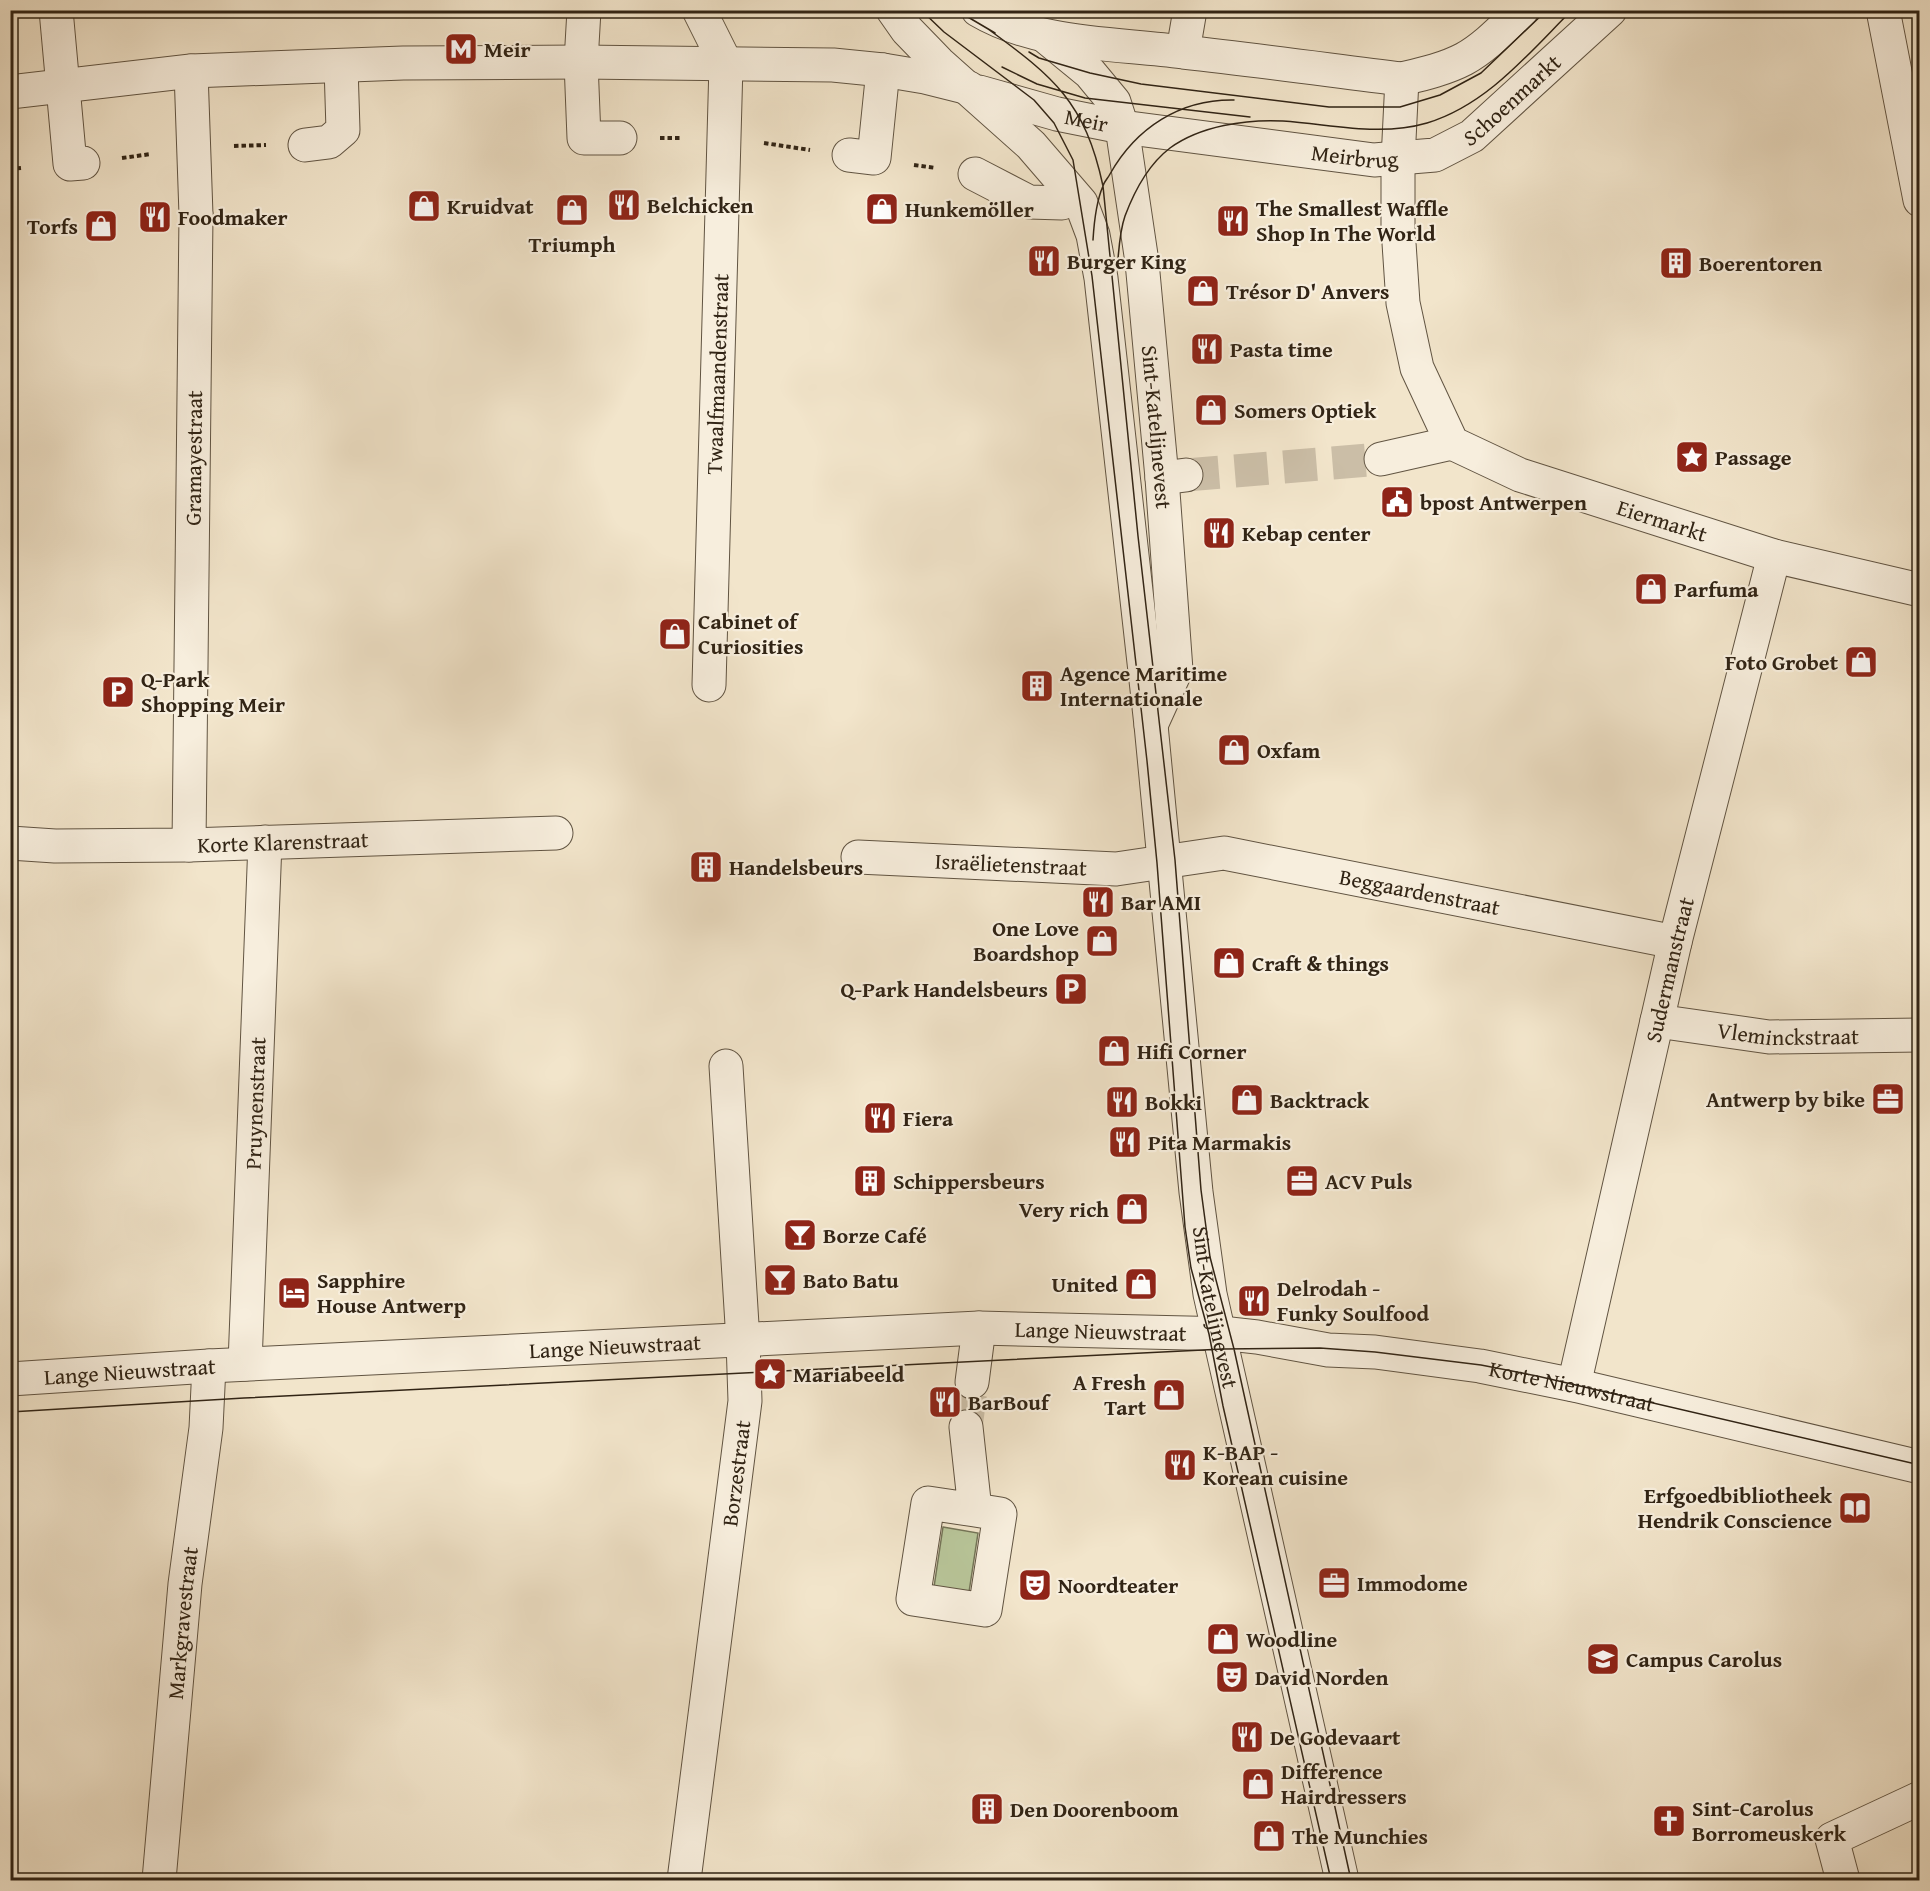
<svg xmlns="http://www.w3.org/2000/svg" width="1930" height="1891" viewBox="0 0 1930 1891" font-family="'Gentium Book Plus',serif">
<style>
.green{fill:#b8c599;stroke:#747457;stroke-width:1.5}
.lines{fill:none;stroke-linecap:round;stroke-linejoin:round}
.pedestrian-tunnel{stroke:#cbbea7;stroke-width:33;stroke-dasharray:33 16;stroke-linecap:butt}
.pedestrian-casing{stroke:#615442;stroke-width:35}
.minor-casing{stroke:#615442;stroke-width:35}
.tertiary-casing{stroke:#615442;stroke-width:35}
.path{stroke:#312415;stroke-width:4;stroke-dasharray:4.5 3;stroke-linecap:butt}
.pedestrian{stroke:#f7eedd;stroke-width:33}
.minor{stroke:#f7eedd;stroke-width:33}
.tertiary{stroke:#f7eedd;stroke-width:33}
.tram{stroke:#312415;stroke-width:1.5}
.labels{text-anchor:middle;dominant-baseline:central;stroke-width:4.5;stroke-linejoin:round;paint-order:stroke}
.poi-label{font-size:22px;font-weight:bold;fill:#312415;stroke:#f7eedd;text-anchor:start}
.street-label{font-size:22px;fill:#312415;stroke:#f7eedd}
</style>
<rect width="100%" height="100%" fill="#f2e5cb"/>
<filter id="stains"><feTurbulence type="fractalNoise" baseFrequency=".00333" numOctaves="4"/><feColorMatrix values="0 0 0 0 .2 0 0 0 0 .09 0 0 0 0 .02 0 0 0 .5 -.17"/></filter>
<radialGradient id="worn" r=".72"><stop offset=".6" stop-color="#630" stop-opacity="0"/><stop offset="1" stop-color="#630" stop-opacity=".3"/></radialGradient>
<!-- green -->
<path class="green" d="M 943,1527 L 978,1533 L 969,1592 L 934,1587 Z"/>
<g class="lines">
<!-- pedestrian-tunnel -->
<path class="pedestrian-tunnel" d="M 1186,475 L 1381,459
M 966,1427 L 972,1382"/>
<defs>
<g id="pedestrian">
<path d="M 56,10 L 70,164 L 83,163"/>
<path d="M 584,10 L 581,62 L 584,138 L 620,138"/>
<path d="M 699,10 L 726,64 L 709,685"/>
<path d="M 1883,10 L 1920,200"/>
<path d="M 1183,51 L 1190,10"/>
<path d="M 191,71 L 196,215"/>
<path d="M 10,92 L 191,71 L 403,63 L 581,62 L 833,65 L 883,70 L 925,77 L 969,88"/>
<path d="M 305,145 L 329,142 L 343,130 L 341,66"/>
<path d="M 849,155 L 874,158 L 883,70"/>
<path d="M 975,174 L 1029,202 L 1062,203"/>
<path d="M 1381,459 L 1452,443"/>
<path d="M 1162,478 L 1186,475"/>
<path id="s1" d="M 1657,1021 L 1769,1037 L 1920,1035"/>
<path d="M 972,1382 L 979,1328"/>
<path d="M 966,1427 L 975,1510 L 928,1503 L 913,1599 L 985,1610 L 1000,1514 L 975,1510"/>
<path d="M 1843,1880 L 1832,1839 L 1920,1798"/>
</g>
<g id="minor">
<path id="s2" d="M 1402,79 L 1398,160 L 1398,228 L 1403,303 L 1417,368 L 1452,443 L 1520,475 L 1774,556 L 1920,590"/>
<path id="s3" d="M 10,843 L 55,846 L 189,845 L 556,833"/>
<path id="s4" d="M 189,845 L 196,215"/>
<path id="s5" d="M 858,857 L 1116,869 L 1224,853 L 1675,942"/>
<path id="s6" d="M 245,1364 L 265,842"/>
<path id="s7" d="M 10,1379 L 209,1366 L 979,1328 L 1230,1334 L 1257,1337 L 1328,1350 L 1375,1352 L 1480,1366 L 1574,1385 L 1920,1467"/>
<path id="s8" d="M 1574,1385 L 1675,942 L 1774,556"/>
<path id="s9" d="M 159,1880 L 185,1584 L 206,1428 L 209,1366"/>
<path id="s10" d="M 684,1880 L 745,1401 L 743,1341 L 726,1066"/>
</g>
<g id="tertiary">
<path id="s11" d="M 893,10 L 907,30 L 939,63 L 1031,145 L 1081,203 L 1093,235 L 1101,278 L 1151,725 L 1196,1192 L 1210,1294 L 1342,1880"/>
<path d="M 978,10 C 1039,46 1115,43 1183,52 C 1256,60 1329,70 1402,79 C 1423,74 1445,69 1464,59 C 1486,47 1504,27 1522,10"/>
<path id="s12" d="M 1046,37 L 1090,73 L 1114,102 L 1122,127 L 1142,262 L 1162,478 L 1176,670 L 1151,725"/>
<path id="s13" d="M 979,92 L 1057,114 L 1122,127 L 1374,160 L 1435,155 L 1472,136 L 1610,10"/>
</g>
</defs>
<!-- pedestrian casing -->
<use href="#pedestrian" class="pedestrian-casing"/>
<!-- minor casing -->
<use href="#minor" class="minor-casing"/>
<!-- tertiary casing -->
<use href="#tertiary" class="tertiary-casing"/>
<!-- path -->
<path class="path" d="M 660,138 L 682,138
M 764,143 L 810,150
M 234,146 L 266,145
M 122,158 L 151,154
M 914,165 L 936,168
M 10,169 L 21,168"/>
<!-- pedestrian -->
<use href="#pedestrian" class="pedestrian"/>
<!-- minor -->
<use href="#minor" class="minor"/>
<!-- tertiary -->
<use href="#tertiary" class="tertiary"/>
<!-- tram -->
<path class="tram" d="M 921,10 L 944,32 L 1034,100 L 1054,123 L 1073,160 L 1092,276 L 1147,761 L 1157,863 L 1185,1227 L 1191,1268 L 1209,1334 L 1223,1406 L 1331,1880
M 956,10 L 995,33
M 988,29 C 1054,77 1085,102 1103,186 L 1138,536 L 1175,860 L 1201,1190 L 1210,1257 L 1234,1349 L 1351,1880
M 1029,52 L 1039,58 L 1090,73 L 1141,84 L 1329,107 L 1400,107 L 1440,95 L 1481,73 L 1547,10
M 1002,67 L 1037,84 L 1085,98 L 1250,117
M 1093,240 C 1094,223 1096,202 1103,186 C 1104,182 1108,178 1110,174 C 1136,128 1180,99 1234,100
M 1117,269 C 1119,252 1119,233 1125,216 C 1134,192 1149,164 1170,148 C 1200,126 1246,119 1283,121 C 1331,124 1379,137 1427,123 C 1487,105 1529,53 1572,10
M 10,1412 L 244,1398 L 1223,1349 L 1320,1348 L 1375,1352 L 1481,1365 L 1537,1376 L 1920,1465"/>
</g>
<!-- icons -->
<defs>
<symbol id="metro-square" viewBox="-11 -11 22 22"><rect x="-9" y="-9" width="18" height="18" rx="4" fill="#8f2418" stroke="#f7eedd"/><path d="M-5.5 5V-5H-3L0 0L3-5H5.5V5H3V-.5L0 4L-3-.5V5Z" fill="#fff"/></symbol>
<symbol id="restaurant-square" viewBox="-11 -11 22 22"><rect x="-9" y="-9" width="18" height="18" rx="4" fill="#8f2418" stroke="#f7eedd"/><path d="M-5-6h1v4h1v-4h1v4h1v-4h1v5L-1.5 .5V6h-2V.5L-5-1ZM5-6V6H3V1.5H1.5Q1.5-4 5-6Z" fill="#fff"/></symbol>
<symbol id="shop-square" viewBox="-11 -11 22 22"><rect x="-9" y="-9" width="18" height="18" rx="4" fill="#8f2418" stroke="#f7eedd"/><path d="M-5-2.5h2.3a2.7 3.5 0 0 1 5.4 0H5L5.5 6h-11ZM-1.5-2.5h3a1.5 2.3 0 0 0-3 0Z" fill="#fff"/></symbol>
<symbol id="building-square" viewBox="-11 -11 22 22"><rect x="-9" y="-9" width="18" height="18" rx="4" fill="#8f2418" stroke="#f7eedd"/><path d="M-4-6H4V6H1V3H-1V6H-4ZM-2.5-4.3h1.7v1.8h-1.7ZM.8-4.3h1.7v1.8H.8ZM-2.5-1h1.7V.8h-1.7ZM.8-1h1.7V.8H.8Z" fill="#fff"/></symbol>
<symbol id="sight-square" viewBox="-11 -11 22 22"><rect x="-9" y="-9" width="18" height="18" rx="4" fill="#8f2418" stroke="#f7eedd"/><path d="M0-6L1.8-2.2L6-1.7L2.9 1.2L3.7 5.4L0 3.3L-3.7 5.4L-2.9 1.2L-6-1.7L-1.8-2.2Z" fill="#fff"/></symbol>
<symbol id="civic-square" viewBox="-11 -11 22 22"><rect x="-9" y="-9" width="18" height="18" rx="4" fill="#8f2418" stroke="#f7eedd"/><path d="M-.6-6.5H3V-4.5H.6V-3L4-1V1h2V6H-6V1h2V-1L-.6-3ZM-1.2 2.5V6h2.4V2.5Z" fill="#fff"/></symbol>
<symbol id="parking-square" viewBox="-11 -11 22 22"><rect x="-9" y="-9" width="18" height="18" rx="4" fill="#8f2418" stroke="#f7eedd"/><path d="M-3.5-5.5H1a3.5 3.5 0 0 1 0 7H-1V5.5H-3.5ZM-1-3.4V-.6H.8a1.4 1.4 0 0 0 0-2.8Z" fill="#fff"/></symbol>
<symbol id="office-square" viewBox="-11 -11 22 22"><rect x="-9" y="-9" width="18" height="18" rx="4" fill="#8f2418" stroke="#f7eedd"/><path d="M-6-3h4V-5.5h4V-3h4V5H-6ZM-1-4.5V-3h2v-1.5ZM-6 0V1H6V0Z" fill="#fff"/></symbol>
<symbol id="bar-square" viewBox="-11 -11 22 22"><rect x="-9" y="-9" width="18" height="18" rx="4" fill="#8f2418" stroke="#f7eedd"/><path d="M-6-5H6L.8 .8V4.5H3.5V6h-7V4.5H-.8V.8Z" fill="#fff"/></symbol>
<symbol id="hotel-square" viewBox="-11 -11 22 22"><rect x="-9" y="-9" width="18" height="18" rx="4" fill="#8f2418" stroke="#f7eedd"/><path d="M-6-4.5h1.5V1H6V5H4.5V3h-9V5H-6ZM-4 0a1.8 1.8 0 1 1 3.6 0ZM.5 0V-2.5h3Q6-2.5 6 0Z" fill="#fff"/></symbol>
<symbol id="library-square" viewBox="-11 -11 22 22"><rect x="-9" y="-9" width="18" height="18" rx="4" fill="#8f2418" stroke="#f7eedd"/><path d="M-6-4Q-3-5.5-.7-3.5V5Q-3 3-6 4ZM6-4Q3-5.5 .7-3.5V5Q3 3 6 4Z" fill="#fff"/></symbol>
<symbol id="theatre-square" viewBox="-11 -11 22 22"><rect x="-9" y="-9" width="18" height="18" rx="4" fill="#8f2418" stroke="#f7eedd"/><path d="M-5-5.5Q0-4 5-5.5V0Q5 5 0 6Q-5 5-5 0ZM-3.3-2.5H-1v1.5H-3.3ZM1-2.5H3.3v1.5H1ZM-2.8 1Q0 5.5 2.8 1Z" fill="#fff"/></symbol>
<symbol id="university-square" viewBox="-11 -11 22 22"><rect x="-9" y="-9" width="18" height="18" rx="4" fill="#8f2418" stroke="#f7eedd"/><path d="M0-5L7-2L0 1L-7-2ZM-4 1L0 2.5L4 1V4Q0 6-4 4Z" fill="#fff"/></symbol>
<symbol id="church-square" viewBox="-11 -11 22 22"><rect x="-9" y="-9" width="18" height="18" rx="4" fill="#8f2418" stroke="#f7eedd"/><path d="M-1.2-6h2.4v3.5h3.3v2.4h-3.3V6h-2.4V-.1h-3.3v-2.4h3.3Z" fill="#fff"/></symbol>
</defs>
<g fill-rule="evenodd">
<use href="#metro-square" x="442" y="30" width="38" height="38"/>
<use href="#restaurant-square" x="605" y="186" width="38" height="38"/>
<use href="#shop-square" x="405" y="187" width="38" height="38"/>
<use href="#shop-square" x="863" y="190" width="38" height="38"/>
<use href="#shop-square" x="553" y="191" width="38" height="38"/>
<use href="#restaurant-square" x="136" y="198" width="38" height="38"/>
<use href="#restaurant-square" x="1214" y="202" width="38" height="38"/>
<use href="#shop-square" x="82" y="207" width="38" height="38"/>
<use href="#restaurant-square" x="1025" y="242" width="38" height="38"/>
<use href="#building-square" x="1657" y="244" width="38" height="38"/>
<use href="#shop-square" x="1184" y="272" width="38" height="38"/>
<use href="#restaurant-square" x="1188" y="330" width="38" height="38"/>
<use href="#shop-square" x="1192" y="391" width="38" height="38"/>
<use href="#sight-square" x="1673" y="438" width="38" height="38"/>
<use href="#civic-square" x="1378" y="483" width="38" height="38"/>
<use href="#restaurant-square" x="1200" y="514" width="38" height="38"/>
<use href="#shop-square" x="1632" y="570" width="38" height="38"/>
<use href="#shop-square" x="656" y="615" width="38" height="38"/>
<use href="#shop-square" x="1842" y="643" width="38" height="38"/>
<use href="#building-square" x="1018" y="667" width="38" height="38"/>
<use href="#parking-square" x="99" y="673" width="38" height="38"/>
<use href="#shop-square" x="1215" y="731" width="38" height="38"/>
<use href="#building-square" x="687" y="848" width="38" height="38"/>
<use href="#restaurant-square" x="1079" y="883" width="38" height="38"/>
<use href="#shop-square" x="1083" y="922" width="38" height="38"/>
<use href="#shop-square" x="1210" y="944" width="38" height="38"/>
<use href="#parking-square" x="1052" y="970" width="38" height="38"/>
<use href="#shop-square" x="1095" y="1032" width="38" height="38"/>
<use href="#office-square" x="1869" y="1080" width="38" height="38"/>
<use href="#shop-square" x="1228" y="1081" width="38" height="38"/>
<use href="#restaurant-square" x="1103" y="1083" width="38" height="38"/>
<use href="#restaurant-square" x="861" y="1099" width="38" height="38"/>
<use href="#restaurant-square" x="1106" y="1123" width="38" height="38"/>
<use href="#building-square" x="851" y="1162" width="38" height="38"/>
<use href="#office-square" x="1283" y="1162" width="38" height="38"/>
<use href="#shop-square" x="1113" y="1190" width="38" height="38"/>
<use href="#bar-square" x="781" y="1216" width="38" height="38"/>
<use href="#bar-square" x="761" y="1261" width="38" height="38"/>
<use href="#shop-square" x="1122" y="1265" width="38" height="38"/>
<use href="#hotel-square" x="275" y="1274" width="38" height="38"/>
<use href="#restaurant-square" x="1235" y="1282" width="38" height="38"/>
<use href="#sight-square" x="751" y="1355" width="38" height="38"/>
<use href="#shop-square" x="1150" y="1376" width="38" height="38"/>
<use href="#restaurant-square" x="926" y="1383" width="38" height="38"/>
<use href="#restaurant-square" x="1161" y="1446" width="38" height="38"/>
<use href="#library-square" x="1836" y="1489" width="38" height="38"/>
<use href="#office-square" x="1315" y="1564" width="38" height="38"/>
<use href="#theatre-square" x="1016" y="1566" width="38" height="38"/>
<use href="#shop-square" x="1204" y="1620" width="38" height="38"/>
<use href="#university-square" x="1584" y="1640" width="38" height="38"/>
<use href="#theatre-square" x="1213" y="1658" width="38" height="38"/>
<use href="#restaurant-square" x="1228" y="1718" width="38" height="38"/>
<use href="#shop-square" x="1239" y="1765" width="38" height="38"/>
<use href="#building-square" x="968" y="1790" width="38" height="38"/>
<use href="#church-square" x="1650" y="1802" width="38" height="38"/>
<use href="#shop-square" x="1250" y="1817" width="38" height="38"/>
</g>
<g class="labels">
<!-- poi labels -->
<g class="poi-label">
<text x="484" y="49">Meir</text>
<text x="647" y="205">Belchicken</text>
<text x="447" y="206">Kruidvat</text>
<text x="1256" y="208">The Smallest Waffle<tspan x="1256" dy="25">Shop In The World</tspan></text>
<text x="905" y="209">Hunkemöller</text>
<text x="178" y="217">Foodmaker</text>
<text x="78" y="226" text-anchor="end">Torfs</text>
<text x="572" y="244" text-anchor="middle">Triumph</text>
<text x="1067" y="261">Burger King</text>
<text x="1699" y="263">Boerentoren</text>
<text x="1226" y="291">Trésor D' Anvers</text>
<text x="1230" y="349">Pasta time</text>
<text x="1234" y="410">Somers Optiek</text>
<text x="1715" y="457">Passage</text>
<text x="1420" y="502">bpost Antwerpen</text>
<text x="1242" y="533">Kebap center</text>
<text x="1674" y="589">Parfuma</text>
<text x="698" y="621">Cabinet of<tspan x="698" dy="25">Curiosities</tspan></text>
<text x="1838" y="662" text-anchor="end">Foto Grobet</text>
<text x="1060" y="673">Agence Maritime<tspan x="1060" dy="25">Internationale</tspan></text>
<text x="141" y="679">Q-Park<tspan x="141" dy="25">Shopping Meir</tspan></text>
<text x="1257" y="750">Oxfam</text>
<text x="729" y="867">Handelsbeurs</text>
<text x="1121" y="902">Bar AMI</text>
<text x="1079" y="928" text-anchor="end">One Love<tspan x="1079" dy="25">Boardshop</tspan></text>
<text x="1252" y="963">Craft &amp; things</text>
<text x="1048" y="989" text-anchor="end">Q-Park Handelsbeurs</text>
<text x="1137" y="1051">Hifi Corner</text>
<text x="1865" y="1099" text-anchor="end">Antwerp by bike</text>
<text x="1270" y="1100">Backtrack</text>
<text x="1145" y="1102">Bokki</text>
<text x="903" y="1118">Fiera</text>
<text x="1148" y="1142">Pita Marmakis</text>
<text x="893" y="1181">Schippersbeurs</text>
<text x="1325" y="1181">ACV Puls</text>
<text x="1109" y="1209" text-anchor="end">Very rich</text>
<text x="823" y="1235">Borze Café</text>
<text x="317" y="1280">Sapphire<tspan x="317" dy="25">House Antwerp</tspan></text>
<text x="803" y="1280">Bato Batu</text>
<text x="1118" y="1284" text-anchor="end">United</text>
<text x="1277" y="1288">Delrodah -<tspan x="1277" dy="25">Funky Soulfood</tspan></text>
<text x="793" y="1374">Mariabeeld</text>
<text x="1146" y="1382" text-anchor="end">A Fresh<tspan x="1146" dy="25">Tart</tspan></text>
<text x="968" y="1402">BarBouf</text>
<text x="1203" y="1452">K-BAP -<tspan x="1203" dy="25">Korean cuisine</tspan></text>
<text x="1832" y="1495" text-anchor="end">Erfgoedbibliotheek<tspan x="1832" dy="25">Hendrik Conscience</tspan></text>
<text x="1357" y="1583">Immodome</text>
<text x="1058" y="1585">Noordteater</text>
<text x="1246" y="1639">Woodline</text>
<text x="1626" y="1659">Campus Carolus</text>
<text x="1255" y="1677">David Norden</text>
<text x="1270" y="1737">De Godevaart</text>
<text x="1281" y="1771">Difference<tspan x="1281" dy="25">Hairdressers</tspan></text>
<text x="1692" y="1808">Sint-Carolus<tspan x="1692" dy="25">Borromeuskerk</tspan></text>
<text x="1010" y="1809">Den Doorenboom</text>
<text x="1292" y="1836">The Munchies</text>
</g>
<!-- street labels -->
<g class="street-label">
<text stroke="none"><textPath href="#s13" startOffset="558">Schoenmarkt</textPath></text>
<text stroke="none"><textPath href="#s13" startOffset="111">Meir</textPath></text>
<text stroke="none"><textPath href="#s13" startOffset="382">Meirbrug</textPath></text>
<text transform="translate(717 374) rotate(-88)">Twaalfmaandenstraat</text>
<text stroke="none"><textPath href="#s12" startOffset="423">Sint-Katelijnevest</textPath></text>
<text stroke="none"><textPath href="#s4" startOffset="387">Gramayestraat</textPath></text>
<text stroke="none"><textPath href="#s2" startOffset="598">Eiermarkt</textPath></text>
<text stroke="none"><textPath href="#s3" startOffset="273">Korte Klarenstraat</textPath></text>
<text stroke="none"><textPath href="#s5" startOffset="153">Israëlietenstraat</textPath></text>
<text stroke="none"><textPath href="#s5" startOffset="567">Beggaardenstraat</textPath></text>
<text stroke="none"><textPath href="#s8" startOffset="426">Sudermanstraat</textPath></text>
<text stroke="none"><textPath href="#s1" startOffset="132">Vleminckstraat</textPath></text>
<text stroke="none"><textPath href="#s6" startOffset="261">Pruynenstraat</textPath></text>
<text stroke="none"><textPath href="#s11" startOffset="1384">Sint-Katelijnevest</textPath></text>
<text stroke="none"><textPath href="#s7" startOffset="1092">Lange Nieuwstraat</textPath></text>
<text stroke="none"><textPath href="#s7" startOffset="606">Lange Nieuwstraat</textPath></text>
<text stroke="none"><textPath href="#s7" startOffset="120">Lange Nieuwstraat</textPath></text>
<text stroke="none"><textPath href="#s7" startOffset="1568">Korte Nieuwstraat</textPath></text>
<text stroke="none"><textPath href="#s10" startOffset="410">Borzestraat</textPath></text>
<text stroke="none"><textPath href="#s9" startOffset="258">Markgravestraat</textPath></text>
</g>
</g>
<!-- margin -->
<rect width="1930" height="1891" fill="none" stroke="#f2e5cb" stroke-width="36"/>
<rect x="12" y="12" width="1906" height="1867" fill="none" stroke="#312415" stroke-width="3"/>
<rect x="18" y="18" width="1894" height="1855" fill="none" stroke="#312415" stroke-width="1.5"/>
<rect width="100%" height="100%" filter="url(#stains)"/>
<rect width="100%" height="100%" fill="url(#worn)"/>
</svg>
